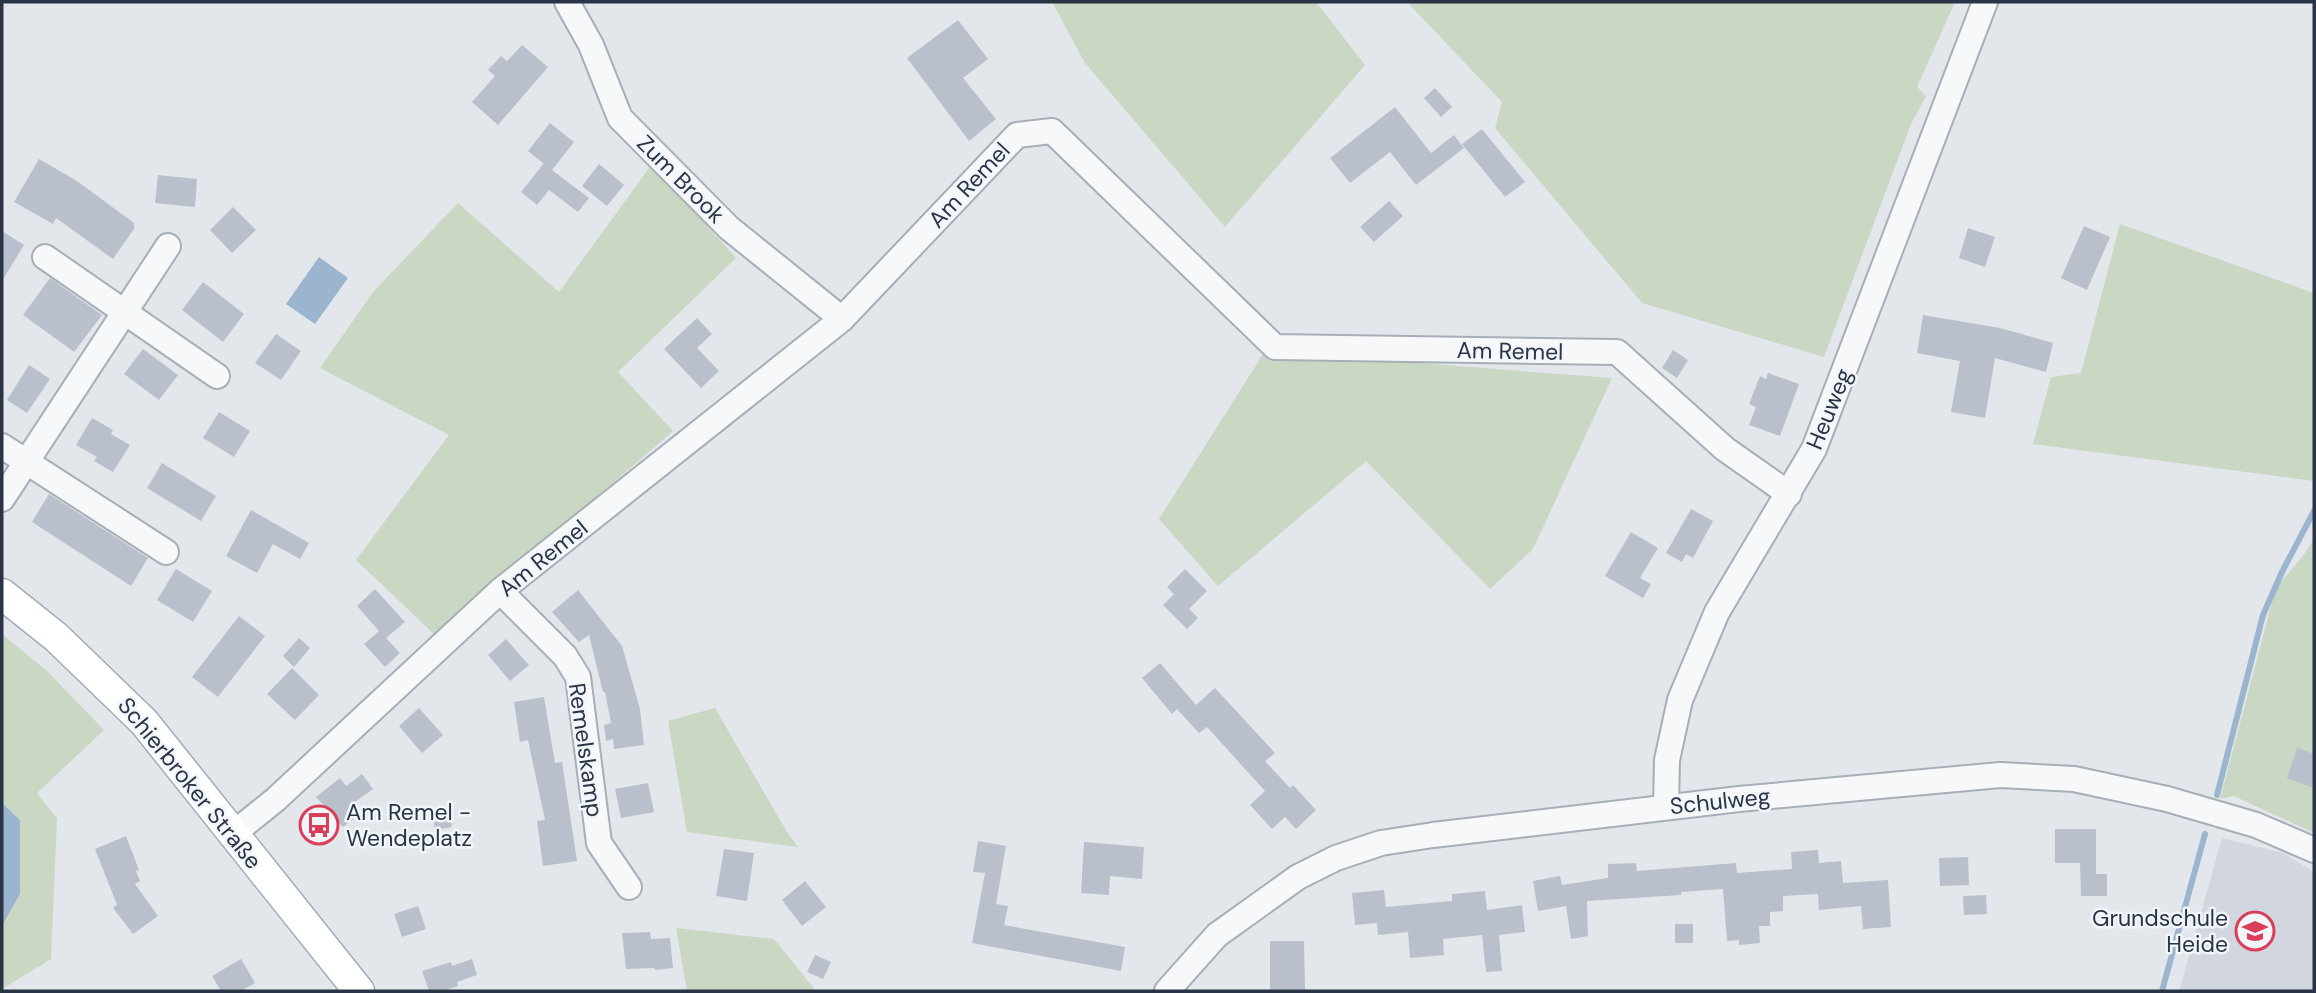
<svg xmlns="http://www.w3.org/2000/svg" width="2316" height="993" viewBox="0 0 2316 993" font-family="'DM Sans',sans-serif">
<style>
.built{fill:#d1d6df}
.green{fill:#c9d7c3}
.water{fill:#9bb5cf}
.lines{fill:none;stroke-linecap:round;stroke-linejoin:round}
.stream{stroke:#9bb5cf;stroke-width:6}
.building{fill:#bac0cb}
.minor-casing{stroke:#a7aeb7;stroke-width:28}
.major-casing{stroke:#a1abb9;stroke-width:33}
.minor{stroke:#f6f8fa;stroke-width:24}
.major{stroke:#fff;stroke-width:30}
.labels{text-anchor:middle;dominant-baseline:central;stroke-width:5;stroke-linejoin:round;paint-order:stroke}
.street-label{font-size:23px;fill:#293447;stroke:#f3f6f9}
.poi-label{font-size:23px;fill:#293447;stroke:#f3f6f9;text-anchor:start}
</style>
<rect width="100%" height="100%" fill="#e3e7ec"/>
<!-- built -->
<path class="built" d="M 2222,838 L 2283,853 L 2314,872 L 2314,991 L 2179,991 Z"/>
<!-- green -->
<path class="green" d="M 1052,2 L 1316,2 L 1365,65 L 1225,227 L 1085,63 Z
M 1407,2 L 1955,2 L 1917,87 L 1926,96 L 1911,124 L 1824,357 L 1642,303 L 1495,128 L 1502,102 Z
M 652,164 L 736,258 L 618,372 L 673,431 L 436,636 L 356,560 L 449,435 L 320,368 L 373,292 L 458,203 L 559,292 Z
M 2120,224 L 2314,293 L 2314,481 L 2033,444 L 2051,377 L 2081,373 Z
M 1265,351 L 1612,378 L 1533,549 L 1490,589 L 1366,461 L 1218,586 L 1159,519 Z
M 2314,538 L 2314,833 L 2234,796 L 2220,799 L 2276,587 L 2304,555 Z
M 2,634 L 47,671 L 104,730 L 37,793 L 57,818 L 51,959 L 2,989 L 2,926 L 20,894 L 20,820 L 2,803 Z
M 715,708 L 787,832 L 798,847 L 687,832 L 668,721 Z
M 676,928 L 774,939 L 816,991 L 687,991 Z"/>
<!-- water -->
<path class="water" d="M 319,257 L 348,278 L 315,324 L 286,304 Z
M 2,803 L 20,820 L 20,894 L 2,926 Z"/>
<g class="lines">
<!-- stream -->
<path class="stream" d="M 2217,795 L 2263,615 L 2282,572 L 2314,511
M 2162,991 L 2205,834"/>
</g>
<!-- building -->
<path class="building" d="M 958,20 L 988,59 L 963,78 L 996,119 L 969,141 L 907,58 Z
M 522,45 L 548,67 L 498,125 L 472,102 L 495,76 L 488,70 L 501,56 L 507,61 Z
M 1435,88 L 1452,107 L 1441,117 L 1424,98 Z
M 1395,107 L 1431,153 L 1454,135 L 1464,148 L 1416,185 L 1390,152 L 1350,183 L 1330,158 Z
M 550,123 L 574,142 L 552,170 L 589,198 L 578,212 L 549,190 L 537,205 L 521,192 L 544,163 L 548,167 L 528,151 Z
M 1482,129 L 1525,182 L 1505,197 L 1462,144 Z
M 39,159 L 77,181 L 134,223 L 134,229 L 113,259 L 56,218 L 53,224 L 14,202 Z
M 599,164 L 624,185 L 607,206 L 582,186 Z
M 158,175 L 197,179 L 195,207 L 155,203 Z
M 1389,201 L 1403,216 L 1374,242 L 1360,227 Z
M 233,207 L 256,230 L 232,253 L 210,230 Z
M 2084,226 L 2110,237 L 2087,290 L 2061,278 Z
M 1968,228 L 1995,237 L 1985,267 L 1959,258 Z
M 2,231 L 24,245 L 2,281 Z
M 50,278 L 102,315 L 74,352 L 23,315 Z
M 203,282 L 244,314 L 223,342 L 182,310 Z
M 1923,315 L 2000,328 L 2053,343 L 2046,372 L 1995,358 L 1985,418 L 1951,412 L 1960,361 L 1917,353 Z
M 697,318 L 712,334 L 697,348 L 719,371 L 701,388 L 664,349 Z
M 276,334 L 301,351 L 281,380 L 255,363 Z
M 143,349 L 178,375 L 159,400 L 124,374 Z
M 1673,350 L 1688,360 L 1677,378 L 1662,368 Z
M 29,365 L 50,379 L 27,413 L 7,400 Z
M 1768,373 L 1799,384 L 1780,436 L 1749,425 L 1756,407 L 1749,404 L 1760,376 L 1766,379 Z
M 219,412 L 250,431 L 234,457 L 203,438 Z
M 92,418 L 113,430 L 111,434 L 130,445 L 113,472 L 94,461 L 97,457 L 76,445 Z
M 162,463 L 216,496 L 201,521 L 147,488 Z
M 49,494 L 148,558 L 131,586 L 32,522 Z
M 1691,509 L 1713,521 L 1693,558 L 1686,554 L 1682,562 L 1666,553 Z
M 251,510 L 309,543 L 300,559 L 273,544 L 257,573 L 226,556 Z
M 1631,532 L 1658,548 L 1640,578 L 1651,584 L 1643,598 L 1605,576 Z
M 176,569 L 212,591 L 193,622 L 157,600 Z
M 1185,569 L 1207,591 L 1189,609 L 1198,618 L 1187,629 L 1163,605 L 1174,594 L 1167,587 Z
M 375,589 L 405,622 L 386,638 L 400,653 L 385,667 L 364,644 L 379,631 L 357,606 Z
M 578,590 L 622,646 L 640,709 L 644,745 L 614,749 L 613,739 L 606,741 L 604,725 L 611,723 L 605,692 L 603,692 L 589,635 L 579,642 L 552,612 Z
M 239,616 L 265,636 L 218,697 L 192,677 Z
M 299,638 L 310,648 L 294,667 L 283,656 Z
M 506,639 L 529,665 L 510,681 L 488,655 Z
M 1160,663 L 1196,705 L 1215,688 L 1275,753 L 1265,761 L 1290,788 L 1293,785 L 1316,810 L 1296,829 L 1285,817 L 1272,829 L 1250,805 L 1265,791 L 1207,727 L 1199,733 L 1177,709 L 1172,714 L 1142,678 Z
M 292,668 L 319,695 L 295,720 L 267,694 Z
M 544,697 L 555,763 L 562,762 L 577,861 L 543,866 L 537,821 L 545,820 L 528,740 L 520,742 L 514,702 Z
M 419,708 L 443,735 L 422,753 L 399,726 Z
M 2297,748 L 2314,754 L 2314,788 L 2287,778 Z
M 362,774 L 373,789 L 352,804 L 360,814 L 343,827 L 316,797 L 340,778 L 346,786 Z
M 648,783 L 654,812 L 621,818 L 615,789 Z
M 449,808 L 452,827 L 435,830 L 432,811 Z
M 2055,829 L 2096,829 L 2096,874 L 2107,874 L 2107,896 L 2081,896 L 2080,863 L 2055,863 Z
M 126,836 L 139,870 L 136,871 L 140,881 L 135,884 L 158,916 L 133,934 L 113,908 L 117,905 L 95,849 Z
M 978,841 L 1006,846 L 996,904 L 1008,906 L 1004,925 L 1125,947 L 1121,971 L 972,943 L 985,873 L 973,872 Z
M 1084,842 L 1144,847 L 1142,879 L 1110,876 L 1109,895 L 1081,893 Z
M 724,849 L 754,853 L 747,901 L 716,896 Z
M 1818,850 L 1819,863 L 1841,861 L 1843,883 L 1888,880 L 1891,927 L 1863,929 L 1861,906 L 1819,910 L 1818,894 L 1783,896 L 1783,911 L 1770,912 L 1770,926 L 1759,926 L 1760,943 L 1739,945 L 1739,940 L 1727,941 L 1723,889 L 1681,892 L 1681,895 L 1587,901 L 1588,936 L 1571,939 L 1566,906 L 1538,911 L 1533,881 L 1560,876 L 1562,885 L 1608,878 L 1608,864 L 1636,863 L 1637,871 L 1736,863 L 1737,873 L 1792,869 L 1791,852 Z
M 1968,857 L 1969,885 L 1940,886 L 1939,858 Z
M 805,881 L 826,907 L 802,926 L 782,900 Z
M 1384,890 L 1386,907 L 1452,901 L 1452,894 L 1485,891 L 1487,910 L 1522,905 L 1525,932 L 1499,935 L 1502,971 L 1486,972 L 1482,935 L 1443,939 L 1444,955 L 1410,958 L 1408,932 L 1378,935 L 1377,923 L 1355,925 L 1352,893 Z
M 1986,895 L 1987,914 L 1964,915 L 1963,896 Z
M 418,906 L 426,929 L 402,937 L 394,914 Z
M 1675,924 L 1693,924 L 1693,943 L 1675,943 Z
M 650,932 L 651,939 L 670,938 L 673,968 L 655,970 L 654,968 L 626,969 L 622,933 Z
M 1270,941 L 1304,941 L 1305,991 L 1270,991 Z
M 815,955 L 831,962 L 823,979 L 807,972 Z
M 241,959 L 255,983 L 241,991 L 221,991 L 212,976 Z
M 472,959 L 477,975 L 457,982 L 458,986 L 442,991 L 429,991 L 422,971 L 451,962 L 452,966 Z"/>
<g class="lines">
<defs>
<path id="minor" d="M 567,2 L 591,45 L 620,118 L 729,228 L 842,319
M 45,257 L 217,376
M 2,446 L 166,552
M 2,499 L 168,246
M 500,591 L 565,656 L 578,677 L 599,843 L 629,887
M 1666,807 L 1667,760 L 1680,700 L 1717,612 L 1814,449 L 1985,2
M 234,833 L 275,800 L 500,591 L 842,319 L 1017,135 L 1052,131 L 1275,347 L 1617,352 L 1725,449 L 1789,494
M 1167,991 L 1217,935 L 1298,877 L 1336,858 L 1381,843 L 1433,835 L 1739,799 L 2000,775 L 2074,779 L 2167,799 L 2256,825 L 2314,850"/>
<path id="major" d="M 2,594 L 56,637 L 144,722 L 359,991"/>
</defs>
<!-- minor casing -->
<use href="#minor" class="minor-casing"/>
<!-- major casing -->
<use href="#major" class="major-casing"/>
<!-- minor -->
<use href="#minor" class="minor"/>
<!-- major -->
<use href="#major" class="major"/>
</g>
<!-- icons -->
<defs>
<symbol id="bus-ring" viewBox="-11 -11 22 22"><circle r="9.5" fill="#f3f6f9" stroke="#db3e58" stroke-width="1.5"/><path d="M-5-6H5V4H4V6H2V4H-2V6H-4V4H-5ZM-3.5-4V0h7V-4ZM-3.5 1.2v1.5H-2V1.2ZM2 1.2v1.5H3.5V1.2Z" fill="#db3e58"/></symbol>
<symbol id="school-ring" viewBox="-11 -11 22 22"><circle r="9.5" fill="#f3f6f9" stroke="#db3e58" stroke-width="1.5"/><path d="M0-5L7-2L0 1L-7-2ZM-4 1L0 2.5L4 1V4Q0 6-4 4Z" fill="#db3e58"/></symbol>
</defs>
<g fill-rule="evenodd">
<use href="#bus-ring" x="297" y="803" width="44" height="44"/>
<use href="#school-ring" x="2233" y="909" width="44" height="44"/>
</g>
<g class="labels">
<!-- street labels -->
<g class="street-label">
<text transform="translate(681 179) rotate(45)">Zum Brook</text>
<text transform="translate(969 185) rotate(-47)">Am Remel</text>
<text transform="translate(1510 351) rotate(1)">Am Remel</text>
<text transform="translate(1829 409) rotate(-68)">Heuweg</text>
<text transform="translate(543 558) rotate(-39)">Am Remel</text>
<text transform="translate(586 750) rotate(82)">Remelskamp</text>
<text transform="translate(190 783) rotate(51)">Schierbroker Straße</text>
<text transform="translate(1720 801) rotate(-6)">Schulweg</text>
</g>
<!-- poi labels -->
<g class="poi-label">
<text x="346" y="812">Am Remel -<tspan x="346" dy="26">Wendeplatz</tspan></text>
<text x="2228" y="918" text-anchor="end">Grundschule<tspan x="2228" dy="26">Heide</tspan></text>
</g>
</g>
<!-- border -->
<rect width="2316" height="993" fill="none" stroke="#293447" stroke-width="7"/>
</svg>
